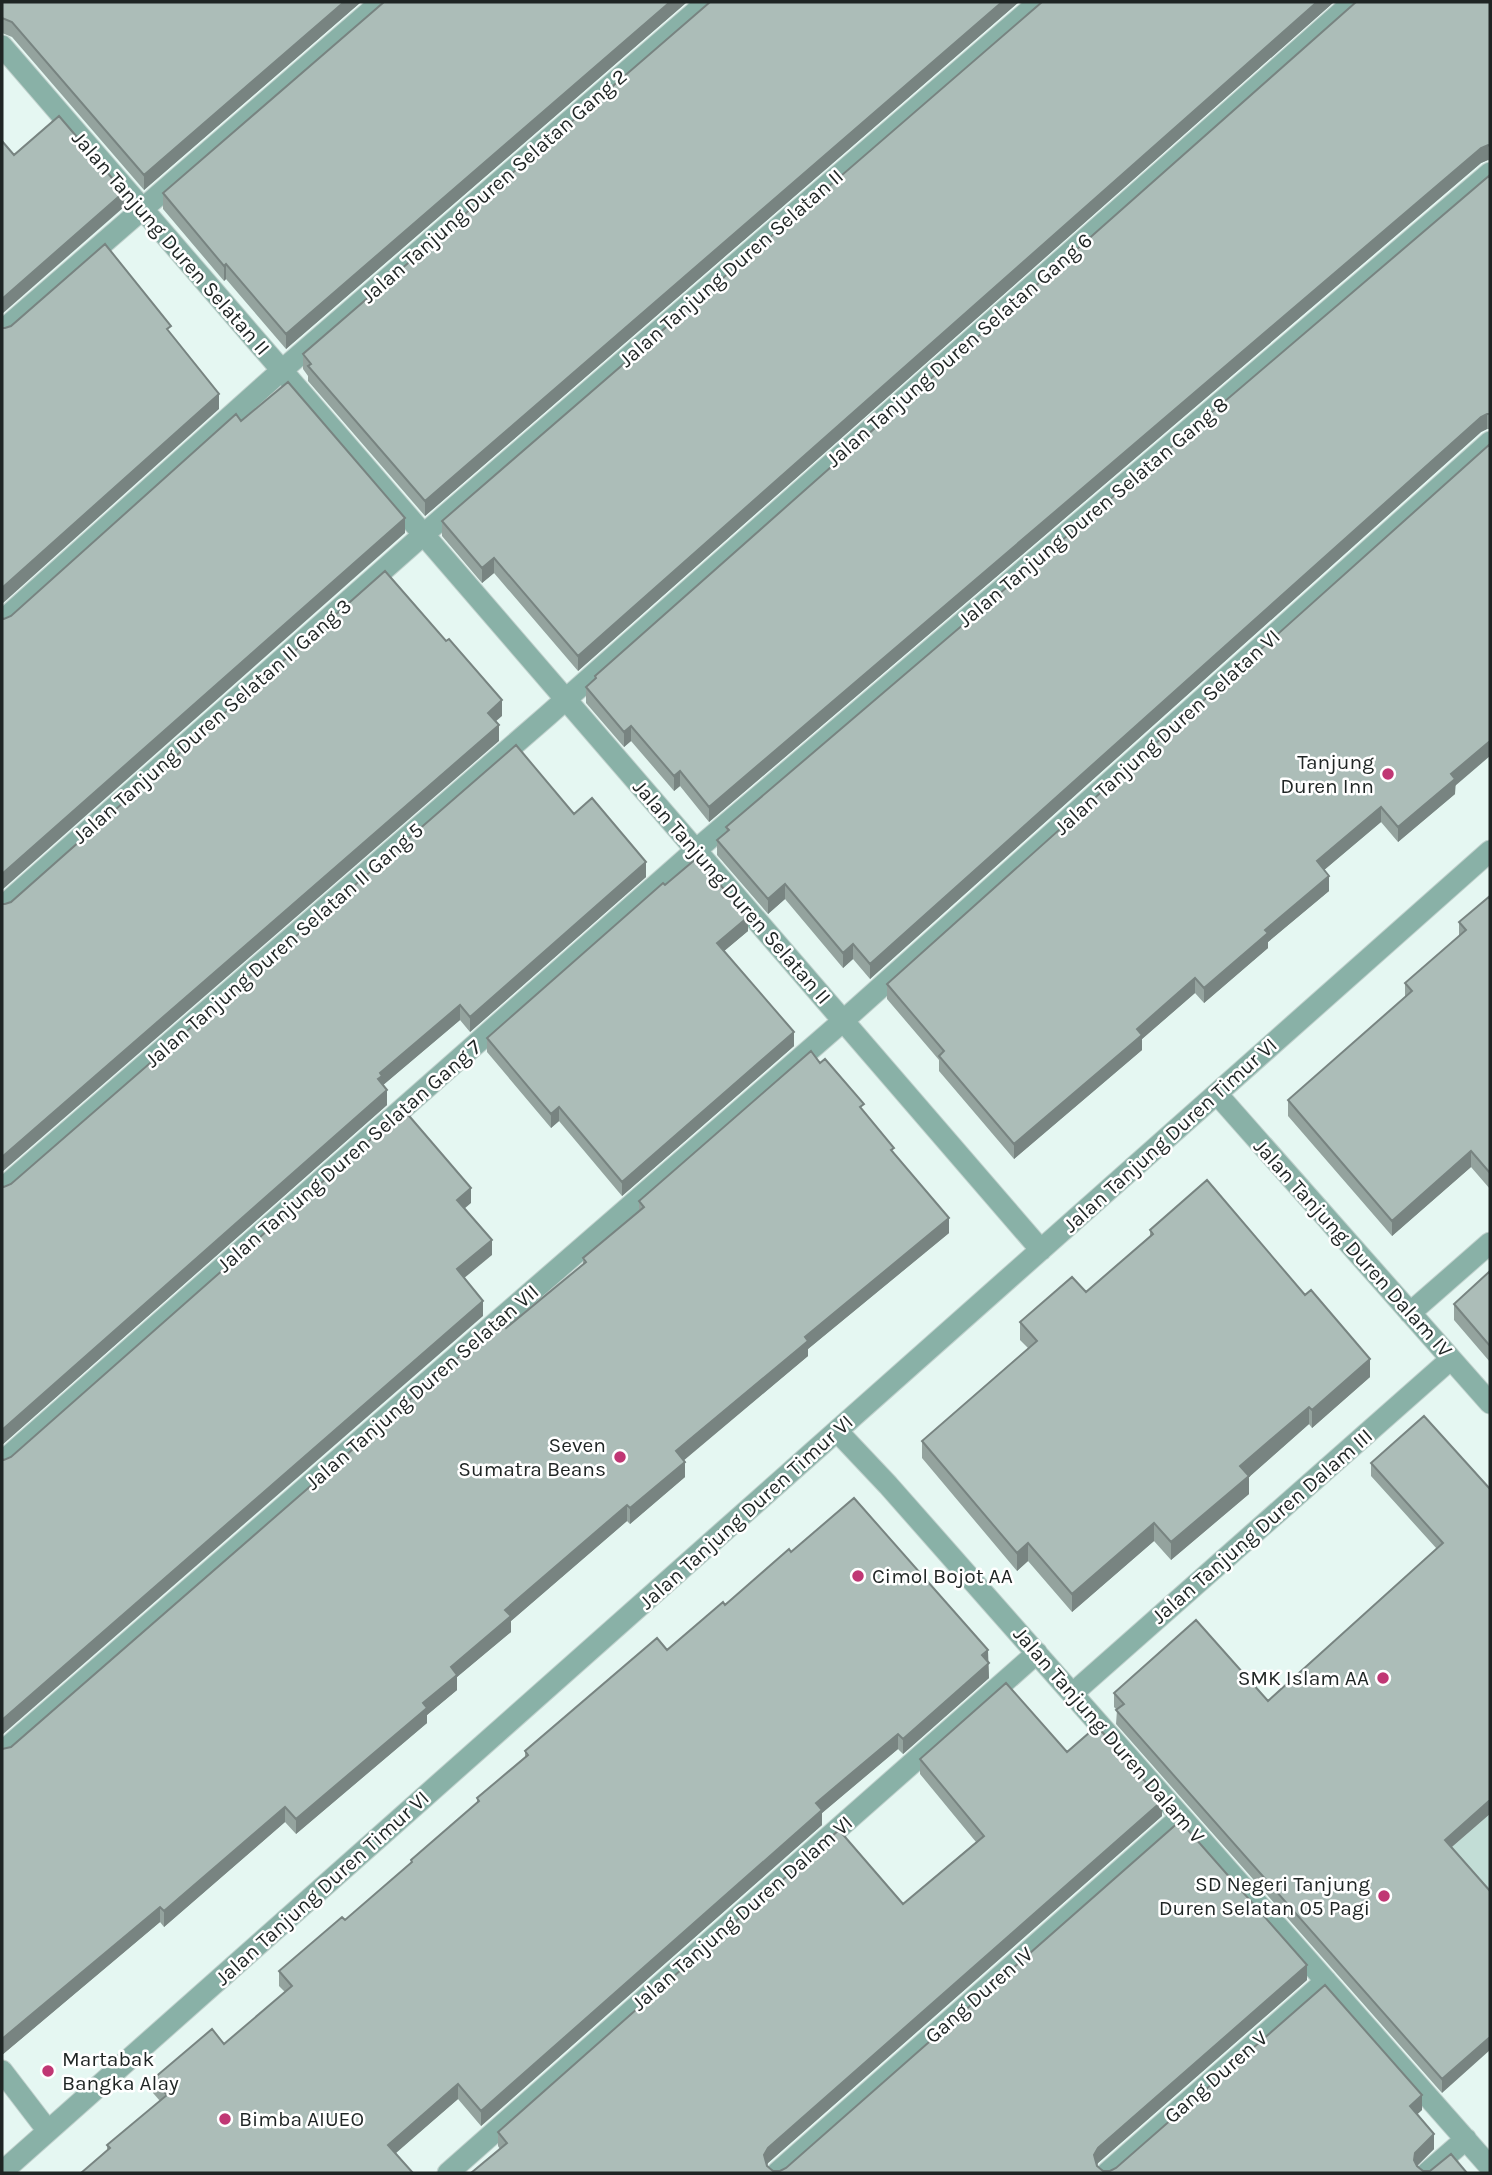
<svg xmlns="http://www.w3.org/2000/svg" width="1492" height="2175" viewBox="0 0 1492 2175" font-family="Karla,sans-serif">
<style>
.green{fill:#c2ddd6}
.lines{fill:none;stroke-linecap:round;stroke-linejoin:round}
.street-casing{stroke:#c1d1cd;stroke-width:23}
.street{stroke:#89b1a7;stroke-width:21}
.wall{fill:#94a39e}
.shaded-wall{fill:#788481}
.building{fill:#acbdb8;stroke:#788481;stroke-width:2}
.poi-dot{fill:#c03774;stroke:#fff;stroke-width:2.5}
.labels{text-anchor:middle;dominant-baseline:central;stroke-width:5;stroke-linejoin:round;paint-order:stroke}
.street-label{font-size:21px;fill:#1f2524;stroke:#fff}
.poi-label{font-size:21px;fill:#1f2524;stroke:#fff;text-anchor:end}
</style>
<rect width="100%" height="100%" fill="#e5f7f2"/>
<!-- green -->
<path class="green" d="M 1490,1814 L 1490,1904 L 1445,1853 Z"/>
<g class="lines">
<defs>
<path id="street" d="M 2,46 L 1041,1250
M 2,331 L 381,2
M 2,621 L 281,371 L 707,2
M 2,907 L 423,535 L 1039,2
M 1217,1094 L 1490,1403
M 2,1189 L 547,716 L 1353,2
M 1410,1313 L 1490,1243
M 837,1431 L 888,1485 L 1490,2167
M 2,1462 L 696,850 L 1490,173
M 1072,1694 L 1451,1359
M 2,1752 L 843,1021 L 1490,442
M 2,2071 L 48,2131
M 2,2172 L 1490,851
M 448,2173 L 1037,1653
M 777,2173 L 1181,1817
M 1107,2173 L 1326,1981
M 1427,2173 L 1466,2139"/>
</defs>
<!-- street casing -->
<use href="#street" class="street-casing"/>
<!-- street -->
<use href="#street" class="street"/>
</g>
<!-- wall -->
<path class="wall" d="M 2,2 L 361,2 L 144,190 L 12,37 L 2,33 Z
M 384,2 L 687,2 L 286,349 L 226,279 L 224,281 L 163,209 L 163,193 Z
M 710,2 L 1019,2 L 425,516 L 308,381 L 308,376 L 303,369 L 303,354 Z
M 1042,2 L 1334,2 L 578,671 L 494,573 L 482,583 L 442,536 L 442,521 Z
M 1490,2 L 1490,161 L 1488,160 L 1481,163 L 709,822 L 680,786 L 674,791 L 631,741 L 624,747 L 586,703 L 586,687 L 595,680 L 595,676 Z
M 1490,175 L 1490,429 L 1487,429 L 1481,432 L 870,979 L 853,959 L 843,968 L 785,899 L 768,914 L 717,855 L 717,840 L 726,832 L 726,827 Z
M 1490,444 L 1455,794 L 1398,842 L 1381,822 L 1324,870 L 1329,891 L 1268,942 L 1268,948 L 1204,1003 L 1195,993 L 1142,1039 L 1142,1050 L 1014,1159 L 939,1071 L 939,1060 L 887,999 L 887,984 Z
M 574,814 L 646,877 L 470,1032 L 460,1020 L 383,1085 L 387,1105 L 2,1445 L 2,1186 L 4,1187 L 11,1184 Z
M 665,885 L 748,931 L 724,951 L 794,1046 L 622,1196 L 559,1121 L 551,1128 L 487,1052 L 487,1038 Z
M 1490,896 L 1490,1189 L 1471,1167 L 1392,1236 L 1288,1116 L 1288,1100 L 1405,997 L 1405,983 L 1459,936 L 1459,922 Z
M 864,1111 L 949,1233 L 808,1349 L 808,1356 L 683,1460 L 685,1477 L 630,1524 L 627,1521 L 511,1621 L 511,1632 L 457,1677 L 457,1690 L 427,1715 L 427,1723 L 296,1834 L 285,1822 L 164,1927 L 160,1922 L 2,2055 L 2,1749 L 11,1747 L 583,1264 L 583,1258 L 639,1212 L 639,1201 Z
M 1150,1230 L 1370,1377 L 1312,1428 L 1309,1424 L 1249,1477 L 1249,1494 L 1171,1560 L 1154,1541 L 1072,1612 L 1028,1561 L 1017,1571 L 922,1458 L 922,1441 L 1028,1348 L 1020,1340 L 1020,1322 L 1086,1292 L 1150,1237 Z
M 1490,1271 L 1490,1362 L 1454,1320 L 1454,1304 Z
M 1371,1463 L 1490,1489 L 1452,1847 L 1442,2093 L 1116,1724 L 1117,1710 L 1114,1707 L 1114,1693 L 1268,1701 L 1437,1549 L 1371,1476 Z
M 791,1552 L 988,1662 L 989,1678 L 903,1754 L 898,1749 L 822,1813 L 822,1825 L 481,2126 L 458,2099 L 395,2153 L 107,2151 L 107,2145 L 160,2101 L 153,2093 L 153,2079 L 224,2044 L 285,1992 L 279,1986 L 279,1971 L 345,1920 L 411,1863 L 411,1860 L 477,1803 L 477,1798 L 525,1758 L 525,1751 L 667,1650 Z
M 1067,1752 L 1162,1816 L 768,2163 L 767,2166 L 773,2171 L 780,2171 L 1307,1980 L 1098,2163 L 1097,2166 L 1103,2171 L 1110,2171 L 1422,2110 L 1417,2114 L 1434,2149 L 1417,2166 L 1423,2171 L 471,2173 L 500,2149 L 498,2146 L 498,2132 L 903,1904 L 976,1842 L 920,1774 L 920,1759 Z"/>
<!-- shaded-wall -->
<path class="shaded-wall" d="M 344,2 L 361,2 L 144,190 L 144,175 Z
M 670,2 L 687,2 L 286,349 L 286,334 Z
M 1002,2 L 1019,2 L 425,516 L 425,501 Z
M 1317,2 L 1334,2 L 578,671 L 578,656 Z
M 1488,145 L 1488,160 L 1481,163 L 709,822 L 709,807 L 1481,148 Z
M 124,192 L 124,207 L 2,314 L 2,299 Z
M 226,264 L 226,279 L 224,281 L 224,266 Z
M 219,394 L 219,409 L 2,604 L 2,588 Z
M 1487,414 L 1487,429 L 1481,432 L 870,979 L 870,964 L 1481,417 Z
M 405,518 L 405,533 L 2,890 L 2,874 Z
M 494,558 L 494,573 L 482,583 L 482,568 Z
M 502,700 L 502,716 L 488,728 L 488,713 Z
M 499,725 L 499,741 L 2,1172 L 2,1157 Z
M 631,726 L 631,741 L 624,747 L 624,732 Z
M 1490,741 L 1490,756 L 1455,786 L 1455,794 L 1398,842 L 1398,827 L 1451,774 Z
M 680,771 L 680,786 L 674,791 L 674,776 Z
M 1381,807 L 1381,822 L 1317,876 L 1317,861 Z
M 646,862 L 646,877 L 470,1032 L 470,1017 Z
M 1329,876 L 1329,891 L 1268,942 L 1268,948 L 1204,1003 L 1204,988 L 1265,930 Z
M 785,884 L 785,899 L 768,914 L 768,899 Z
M 748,917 L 748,931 L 717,957 L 717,943 Z
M 853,944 L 853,959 L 843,968 L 843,953 Z
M 1195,978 L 1195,993 L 1142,1039 L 1142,1050 L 1014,1159 L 1014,1144 L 1137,1029 Z
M 460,1005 L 460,1020 L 382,1086 L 378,1079 L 380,1073 Z
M 794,1032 L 794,1046 L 622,1196 L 622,1182 Z
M 387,1090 L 387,1105 L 2,1445 L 2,1430 Z
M 559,1107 L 559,1121 L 551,1128 L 551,1114 Z
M 1471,1151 L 1471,1167 L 1392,1236 L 1392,1221 Z
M 471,1188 L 471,1203 L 457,1215 L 457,1200 Z
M 949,1218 L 949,1233 L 808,1349 L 808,1356 L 676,1467 L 676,1451 L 805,1337 Z
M 492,1240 L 492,1255 L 457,1284 L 457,1269 Z
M 483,1301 L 483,1316 L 2,1735 L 2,1720 Z
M 1370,1359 L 1370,1377 L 1312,1428 L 1312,1410 Z
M 1309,1407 L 1309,1424 L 1249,1477 L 1249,1494 L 1171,1560 L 1171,1542 L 1240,1466 Z
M 685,1462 L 685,1477 L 630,1524 L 630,1508 Z
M 627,1505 L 627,1521 L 511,1621 L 511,1632 L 457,1677 L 457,1690 L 427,1715 L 427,1723 L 296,1834 L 296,1819 L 423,1703 L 451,1667 L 505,1610 Z
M 1154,1523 L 1154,1541 L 1072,1612 L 1072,1594 Z
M 1028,1543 L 1028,1561 L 1017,1571 L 1017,1553 Z
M 988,1650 L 989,1678 L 903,1754 L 903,1739 Z
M 898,1734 L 898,1749 L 822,1813 L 822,1825 L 481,2126 L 481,2111 L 816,1803 Z
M 1490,1800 L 1490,1814 L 1445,1853 L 1445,1840 Z
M 1162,1801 L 1162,1816 L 768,2163 L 764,2169 L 764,2155 L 768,2148 Z
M 285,1807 L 285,1822 L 164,1927 L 164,1911 Z
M 160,1907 L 160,1922 L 2,2055 L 2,2039 Z
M 1307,1965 L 1307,1980 L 1098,2163 L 1094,2169 L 1094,2155 L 1098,2148 Z
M 1490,2037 L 1490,2050 L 1442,2093 L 1442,2079 Z
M 458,2084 L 458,2099 L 388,2160 L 388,2145 Z
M 1422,2095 L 1422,2110 L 1410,2121 L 1410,2106 Z
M 1434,2134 L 1434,2149 L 1415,2168 L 1415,2153 Z"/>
<!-- building -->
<path class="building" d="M 2,2 L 344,2 L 144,175 L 12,22 L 2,18 Z
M 384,2 L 670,2 L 286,334 L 226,264 L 224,266 L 163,193 Z
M 710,2 L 1002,2 L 425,501 L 308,366 L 311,364 L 303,354 Z
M 1042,2 L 1317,2 L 578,656 L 494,558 L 482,568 L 442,521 Z
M 1356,2 L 1490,2 L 1490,146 L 1488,145 L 1481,148 L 709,807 L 680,771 L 674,776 L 631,726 L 624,732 L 586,687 L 596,678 L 595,676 Z
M 59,116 L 124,192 L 2,299 L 2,141 L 14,155 Z
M 1490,175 L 1490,414 L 1487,414 L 1481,417 L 870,964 L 853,944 L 843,953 L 785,884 L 768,899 L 717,840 L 729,830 L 726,827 Z
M 105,244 L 171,326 L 167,329 L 219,394 L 2,588 L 2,328 L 5,328 L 11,326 Z
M 288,382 L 405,518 L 2,874 L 2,618 L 4,619 L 11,616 L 236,414 L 241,421 Z
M 1490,444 L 1490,741 L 1451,774 L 1455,779 L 1398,827 L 1381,807 L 1317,861 L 1329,876 L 1265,930 L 1268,933 L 1204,988 L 1195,978 L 1137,1029 L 1142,1035 L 1014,1144 L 939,1056 L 944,1051 L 887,984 Z
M 385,571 L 446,641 L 449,639 L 502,700 L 488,713 L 499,725 L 2,1157 L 2,904 L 5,904 L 11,902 Z
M 516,745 L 574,814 L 592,798 L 646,862 L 470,1017 L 460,1005 L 380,1073 L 382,1076 L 378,1079 L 387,1090 L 2,1430 L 2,1186 L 4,1187 L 11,1184 Z
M 697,858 L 748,917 L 717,943 L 794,1032 L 622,1182 L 559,1107 L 551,1114 L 487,1038 L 663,883 L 665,885 Z
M 1490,896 L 1490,1173 L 1471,1151 L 1392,1221 L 1288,1100 L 1412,991 L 1405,983 L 1466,930 L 1459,922 Z
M 811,1051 L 820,1063 L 825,1059 L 864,1104 L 860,1107 L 894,1148 L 891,1150 L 949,1218 L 805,1337 L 808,1341 L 676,1451 L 685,1462 L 630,1508 L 627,1505 L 505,1610 L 511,1616 L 451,1667 L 457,1675 L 423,1703 L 427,1708 L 296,1819 L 285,1807 L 164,1911 L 160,1907 L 2,2039 L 2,1749 L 11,1747 L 500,1321 L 506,1328 L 586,1262 L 583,1258 L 644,1207 L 639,1201 Z
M 404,1110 L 471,1188 L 457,1200 L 492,1240 L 457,1269 L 483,1301 L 2,1720 L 2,1459 L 4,1460 L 11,1457 Z
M 1207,1180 L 1305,1295 L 1311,1290 L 1370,1359 L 1312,1410 L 1309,1407 L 1240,1466 L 1249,1476 L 1171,1542 L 1154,1523 L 1072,1594 L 1028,1543 L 1017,1553 L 922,1441 L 1037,1341 L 1020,1322 L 1072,1277 L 1086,1292 L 1153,1234 L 1150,1230 Z
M 1490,1271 L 1490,1346 L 1454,1304 Z
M 1424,1416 L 1490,1489 L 1490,1800 L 1445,1840 L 1490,1891 L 1490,2037 L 1442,2079 L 1116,1710 L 1124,1704 L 1114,1693 L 1196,1620 L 1268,1701 L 1443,1543 L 1371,1463 Z
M 854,1498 L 988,1650 L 982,1655 L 989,1663 L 903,1739 L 898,1734 L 816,1803 L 822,1810 L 481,2111 L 458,2084 L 388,2145 L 413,2173 L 81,2173 L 110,2148 L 107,2145 L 167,2095 L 153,2079 L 212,2029 L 224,2044 L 292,1986 L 279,1971 L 342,1917 L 345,1920 L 412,1862 L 411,1860 L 479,1801 L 477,1798 L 528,1755 L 525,1751 L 657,1638 L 667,1650 L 723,1602 L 725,1605 L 789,1549 L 791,1552 Z
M 1006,1683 L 1067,1752 L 1097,1726 L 1162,1801 L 768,2148 L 764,2155 L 767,2166 L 773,2171 L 780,2171 L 786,2168 L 1180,1821 L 1307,1965 L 1098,2148 L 1094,2155 L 1097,2166 L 1103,2171 L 1110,2171 L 1116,2168 L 1325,1985 L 1422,2095 L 1410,2106 L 1434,2134 L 1415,2153 L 1414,2160 L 1417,2166 L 1423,2171 L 1430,2171 L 1451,2154 L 1467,2173 L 471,2173 L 507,2143 L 498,2132 L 839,1830 L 903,1904 L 984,1836 L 920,1759 Z"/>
<!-- markers -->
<g class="poi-dot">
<circle cx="1388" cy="774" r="7"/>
<circle cx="620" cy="1457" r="7"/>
<circle cx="858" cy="1576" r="7"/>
<circle cx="1383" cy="1678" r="7"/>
<circle cx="1384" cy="1896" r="7"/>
<circle cx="48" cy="2071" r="7"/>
<circle cx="225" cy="2119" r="7"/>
</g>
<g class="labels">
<!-- street labels -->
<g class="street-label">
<text transform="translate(494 186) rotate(-41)">Jalan Tanjung Duren Selatan Gang 2</text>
<text transform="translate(171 243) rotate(49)">Jalan Tanjung Duren Selatan II</text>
<text transform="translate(731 268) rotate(-41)">Jalan Tanjung Duren Selatan II</text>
<text transform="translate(959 350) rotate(-41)">Jalan Tanjung Duren Selatan Gang 6</text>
<text transform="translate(1093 512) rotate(-40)">Jalan Tanjung Duren Selatan Gang 8</text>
<text transform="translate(212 721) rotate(-41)">Jalan Tanjung Duren Selatan II Gang 3</text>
<text transform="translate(1167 732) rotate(-42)">Jalan Tanjung Duren Selatan VI</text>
<text transform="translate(732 892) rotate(49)">Jalan Tanjung Duren Selatan II</text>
<text transform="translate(284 945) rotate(-41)">Jalan Tanjung Duren Selatan II Gang 5</text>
<text transform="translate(1170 1135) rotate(-42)">Jalan Tanjung Duren Timur VI</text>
<text transform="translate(349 1156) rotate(-41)">Jalan Tanjung Duren Selatan Gang 7</text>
<text transform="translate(1353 1248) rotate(48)">Jalan Tanjung Duren Dalam IV</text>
<text transform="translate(422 1387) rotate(-41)">Jalan Tanjung Duren Selatan VII</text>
<text transform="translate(746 1512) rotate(-42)">Jalan Tanjung Duren Timur VI</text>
<text transform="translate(1262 1526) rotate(-41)">Jalan Tanjung Duren Dalam III</text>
<text transform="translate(1109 1735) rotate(49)">Jalan Tanjung Duren Dalam V</text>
<text transform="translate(322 1888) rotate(-42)">Jalan Tanjung Duren Timur VI</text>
<text transform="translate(742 1913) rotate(-41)">Jalan Tanjung Duren Dalam VI</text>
<text transform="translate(979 1995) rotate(-41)">Gang Duren IV</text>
<text transform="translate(1216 2077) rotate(-41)">Gang Duren V</text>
</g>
<!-- poi labels -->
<g class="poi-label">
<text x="1374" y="762">Tanjung<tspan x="1374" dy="24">Duren Inn</tspan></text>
<text x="606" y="1445">Seven<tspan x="606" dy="24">Sumatra Beans</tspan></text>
<text x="872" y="1576" text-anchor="start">Cimol Bojot AA</text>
<text x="1369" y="1678">SMK Islam AA</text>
<text x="1370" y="1884">SD Negeri Tanjung<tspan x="1370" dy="24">Duren Selatan 05 Pagi</tspan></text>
<text x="62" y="2059" text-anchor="start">Martabak<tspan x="62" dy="24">Bangka Alay</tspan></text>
<text x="239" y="2119" text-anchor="start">Bimba AIUEO</text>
</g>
</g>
<!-- border -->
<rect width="1492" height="2175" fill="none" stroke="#1f2524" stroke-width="7"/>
</svg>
